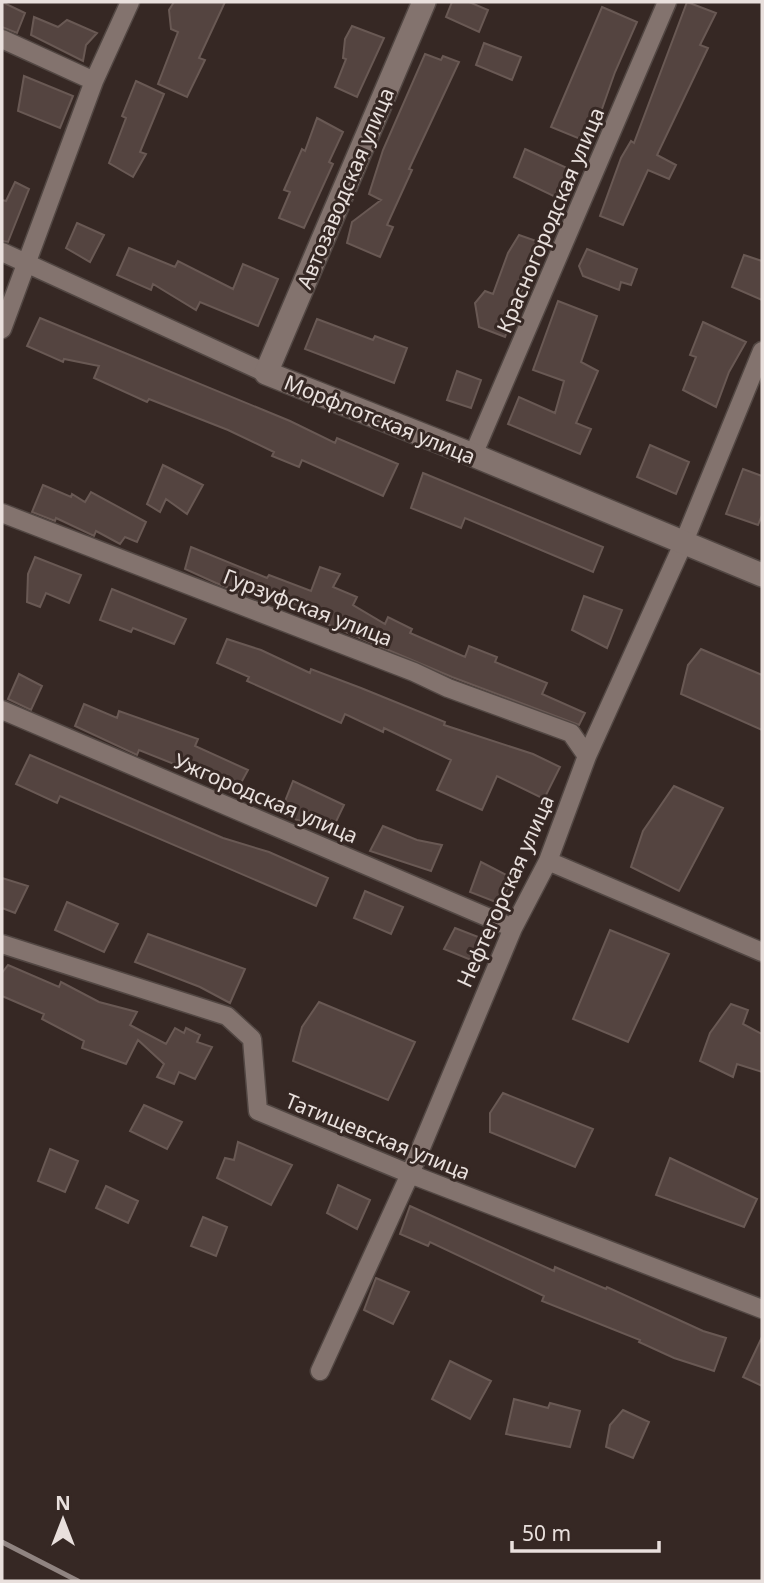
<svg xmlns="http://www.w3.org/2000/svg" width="764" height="1583" viewBox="0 0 764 1583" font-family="'Noto Sans',sans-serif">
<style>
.building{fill:#544440;stroke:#695954;stroke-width:2}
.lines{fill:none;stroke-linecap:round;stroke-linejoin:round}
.minor-casing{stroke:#524743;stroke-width:21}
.tertiary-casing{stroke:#524743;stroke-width:26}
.minor{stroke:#83736e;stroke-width:18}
.tertiary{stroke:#83736e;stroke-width:23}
.rail{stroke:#908481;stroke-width:5}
.labels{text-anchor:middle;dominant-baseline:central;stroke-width:6;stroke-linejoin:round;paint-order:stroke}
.street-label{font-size:21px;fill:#e9e0dd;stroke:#362824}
</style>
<rect width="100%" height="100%" fill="#362824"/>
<!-- building -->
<path class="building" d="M 2,2 L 25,13 L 17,33 L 2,27 Z
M 174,2 L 225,2 L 199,58 L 205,60 L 187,97 L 158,84 L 178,32 L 171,29 L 169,10 Z
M 452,2 L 469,2 L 488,10 L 479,32 L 446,17 Z
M 687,2 L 716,13 L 700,45 L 708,48 L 657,155 L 676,165 L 669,179 L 648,170 L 623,225 L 600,216 L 621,158 L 631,141 L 634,143 Z
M 602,7 L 637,22 L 615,72 L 590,143 L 551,127 Z
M 34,17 L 58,27 L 67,20 L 97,33 L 86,45 L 83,61 L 31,35 Z
M 352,26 L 384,38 L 357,97 L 335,87 L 346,59 L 343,58 L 345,39 Z
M 484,43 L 521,57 L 512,80 L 476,65 Z
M 425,54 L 441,60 L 443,56 L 459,62 L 409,169 L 412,170 L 387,225 L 393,227 L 380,257 L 347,243 L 352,222 L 381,200 L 369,194 L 383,150 Z
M 24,76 L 73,96 L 60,128 L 18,111 Z
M 136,81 L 164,94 L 140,152 L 146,154 L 133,177 L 109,163 L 126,118 L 122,116 Z
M 317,118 L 343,132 L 329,162 L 333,164 L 304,228 L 279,218 L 290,192 L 284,190 L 302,149 L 305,151 Z
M 525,149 L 578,173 L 566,202 L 514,177 Z
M 15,182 L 29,189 L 8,242 L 2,241 L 2,200 L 6,201 Z
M 77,223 L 104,235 L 90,262 L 66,248 Z
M 519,235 L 545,244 L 515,304 L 517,305 L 505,337 L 479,327 L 475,303 L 485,291 L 493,294 L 508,253 Z
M 129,248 L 175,267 L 178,261 L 233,289 L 243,264 L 278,279 L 258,326 L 200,302 L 196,310 L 153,284 L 151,290 L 117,275 Z
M 587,249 L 637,269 L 631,285 L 621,282 L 619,290 L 583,276 L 579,266 Z
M 744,255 L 762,261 L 762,300 L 732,287 Z
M 558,301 L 597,316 L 581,362 L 598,371 L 576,423 L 591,429 L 580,454 L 508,424 L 519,397 L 555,413 L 564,381 L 533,370 Z
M 40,318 L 290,421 L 335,443 L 337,438 L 398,464 L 383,496 L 302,460 L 299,467 L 272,456 L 274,452 L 228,430 L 149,399 L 147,402 L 94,378 L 99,366 L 64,359 L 63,362 L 27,346 Z
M 317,319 L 373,340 L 375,336 L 407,348 L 394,383 L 305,349 Z
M 703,322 L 746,342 L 729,372 L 716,407 L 683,390 L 696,357 L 690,355 Z
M 457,371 L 481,380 L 471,408 L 447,400 Z
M 650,445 L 689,462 L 676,494 L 637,477 Z
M 163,465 L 203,485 L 187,514 L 166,499 L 160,512 L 147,504 Z
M 743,469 L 762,476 L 762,515 L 758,525 L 726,514 Z
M 423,473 L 603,547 L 593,572 L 465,518 L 461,528 L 411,508 Z
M 43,485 L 71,497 L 72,494 L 85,502 L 91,492 L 146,522 L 137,542 L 125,537 L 120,544 L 96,531 L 94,536 L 56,518 L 55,521 L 32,512 Z
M 191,547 L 267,578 L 269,575 L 311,591 L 320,567 L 340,574 L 333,587 L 357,597 L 353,605 L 385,624 L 388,617 L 412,629 L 410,633 L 465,657 L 469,646 L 497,657 L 495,662 L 547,683 L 542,694 L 585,713 L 579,725 L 452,677 L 249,591 L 247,595 L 216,583 L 185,569 Z
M 35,557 L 81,575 L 69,603 L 46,593 L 40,607 L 27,602 L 28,574 Z
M 112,589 L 186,619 L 174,644 L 133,628 L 131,632 L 100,620 Z
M 584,596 L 622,610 L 607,648 L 572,630 Z
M 227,639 L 261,650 L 310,673 L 311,669 L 361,688 L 445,722 L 444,725 L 533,754 L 560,767 L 544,799 L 497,776 L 482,810 L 437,790 L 451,760 L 384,728 L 383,732 L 345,714 L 341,723 L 247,681 L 249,677 L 217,663 Z
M 701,649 L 762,675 L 762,730 L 681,694 L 688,665 Z
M 19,674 L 42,686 L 31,710 L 8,699 Z
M 84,704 L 117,718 L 119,711 L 198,739 L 195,746 L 248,770 L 235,794 L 208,782 L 209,778 L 139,750 L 137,755 L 75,726 Z
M 30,755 L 223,838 L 269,852 L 328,878 L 316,906 L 60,796 L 57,803 L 16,784 Z
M 293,781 L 344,805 L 332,830 L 305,818 L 303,822 L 280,814 Z
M 674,786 L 723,808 L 679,891 L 631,867 L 643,831 Z
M 383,826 L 417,840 L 442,845 L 431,871 L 370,851 Z
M 481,862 L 512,878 L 501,904 L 470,892 Z
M 2,878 L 28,886 L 15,913 L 2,908 Z
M 365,891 L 403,907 L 391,934 L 354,918 Z
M 67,902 L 118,924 L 104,952 L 55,930 Z
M 455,928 L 486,940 L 476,962 L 444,949 Z
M 610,930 L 669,954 L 628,1042 L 573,1019 Z
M 148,934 L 245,969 L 230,1003 L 200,987 L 135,962 Z
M 8,965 L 59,987 L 61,982 L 99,1002 L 137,1012 L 130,1025 L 166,1044 L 175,1028 L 184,1033 L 186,1028 L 200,1035 L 197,1042 L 212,1047 L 195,1079 L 179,1072 L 174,1084 L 157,1077 L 164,1064 L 138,1040 L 126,1064 L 82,1048 L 84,1041 L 42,1019 L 44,1014 L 2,996 L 2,973 Z
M 319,1002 L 415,1042 L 388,1100 L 293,1061 L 302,1027 Z
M 731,1004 L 748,1010 L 743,1024 L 762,1034 L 762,1072 L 737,1064 L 733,1077 L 700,1061 L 710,1033 Z
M 503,1093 L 593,1129 L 575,1167 L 490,1132 L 490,1113 Z
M 144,1105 L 182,1122 L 167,1149 L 130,1131 Z
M 238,1142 L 292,1165 L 271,1205 L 217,1178 L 225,1158 L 234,1160 Z
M 50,1149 L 78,1161 L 65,1192 L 38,1181 Z
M 670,1158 L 757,1199 L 744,1227 L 656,1195 Z
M 338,1185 L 370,1200 L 357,1229 L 327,1213 Z
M 106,1186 L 138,1201 L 128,1223 L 96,1208 Z
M 410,1206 L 554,1271 L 555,1267 L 606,1289 L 607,1287 L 703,1331 L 726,1338 L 714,1371 L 674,1358 L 639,1342 L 640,1340 L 542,1301 L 544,1296 L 430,1242 L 428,1246 L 400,1234 Z
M 203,1217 L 227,1227 L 216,1256 L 191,1246 Z
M 376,1278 L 409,1292 L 393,1324 L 364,1310 Z
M 762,1337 L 762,1386 L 743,1377 Z
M 450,1361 L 491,1381 L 470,1419 L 432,1399 Z
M 514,1399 L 548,1408 L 550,1403 L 580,1411 L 570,1447 L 506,1434 Z
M 623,1410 L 649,1422 L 633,1458 L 606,1447 L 610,1425 Z"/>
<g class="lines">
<defs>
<path id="minor" d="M 2,39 L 94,81
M 2,252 L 266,373
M 2,329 L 94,81 L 130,2
M 473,455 L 667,2
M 2,513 L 414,672 L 448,688 L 571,733 L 587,756
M 2,710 L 513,928
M 548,861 L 762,952
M 2,944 L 227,1016 L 252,1039 L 258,1111 L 410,1174 L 762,1309
M 320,1371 L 410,1174 L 513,928 L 548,861 L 587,756 L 683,544 L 762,351"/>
<path id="tertiary" d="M 424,2 L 266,373 L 473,455 L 762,575"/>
</defs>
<!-- minor casing -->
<use href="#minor" class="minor-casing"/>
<!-- tertiary casing -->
<use href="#tertiary" class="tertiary-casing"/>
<!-- minor -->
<use href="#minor" class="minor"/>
<!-- tertiary -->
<use href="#tertiary" class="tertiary"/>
<!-- rail -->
<path class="rail" d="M 2,1542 L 78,1581"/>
</g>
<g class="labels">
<!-- street labels -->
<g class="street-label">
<text transform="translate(345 188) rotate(-67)">Автозаводская улица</text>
<text transform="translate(550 220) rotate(-67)">Красногородская улица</text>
<text transform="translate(380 419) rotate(22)">Морфлотская улица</text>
<text transform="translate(308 607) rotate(21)">Гурзуфская улица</text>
<text transform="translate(266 798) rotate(23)">Ужгородская улица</text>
<text transform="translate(505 891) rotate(-66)">Нефтегорская улица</text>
<text transform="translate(378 1136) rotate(22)">Татищевская улица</text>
</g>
</g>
<!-- border -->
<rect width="764" height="1583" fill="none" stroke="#e9e0dd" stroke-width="7"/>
<!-- north arrow -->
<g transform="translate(63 1520)" stroke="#362824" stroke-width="5" paint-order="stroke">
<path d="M0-5L12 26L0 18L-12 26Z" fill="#e9e0dd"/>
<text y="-10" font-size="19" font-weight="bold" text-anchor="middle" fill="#e9e0dd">N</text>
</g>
<!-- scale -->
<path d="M512 1541v10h147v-10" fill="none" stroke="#e9e0dd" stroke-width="3.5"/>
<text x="522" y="1541" font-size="21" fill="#e9e0dd" stroke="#362824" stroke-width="5" paint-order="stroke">50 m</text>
</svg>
